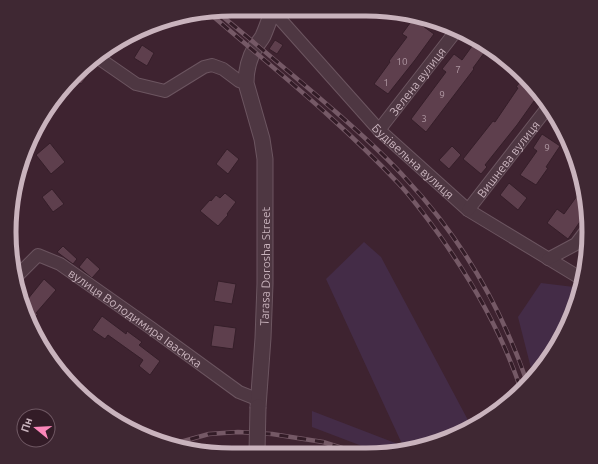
<svg xmlns="http://www.w3.org/2000/svg" width="598" height="464" viewBox="0 0 598 464" font-family="Ubuntu,sans-serif">
<style>
.green{fill:#442c47}
.building{fill:#5e3f4d;stroke:#351e29}
.lines{fill:none;stroke-linecap:round;stroke-linejoin:round}
.minor-casing{stroke:#6c5560;stroke-width:14}
.tertiary-casing{stroke:#6c5560;stroke-width:17}
.minor{stroke:#4e3742;stroke-width:12}
.tertiary{stroke:#4e3742;stroke-width:15}
.rail-casing{stroke:#755966;stroke-width:4.5}
.rail{stroke:#331c27;stroke-width:3;stroke-dasharray:9;stroke-linecap:butt}
.tertiary-bridge-casing{stroke:#6c5560;stroke-width:17;stroke-linecap:butt}
.tertiary-bridge{stroke:#4e3742;stroke-width:15}
.labels{text-anchor:middle;dominant-baseline:central;stroke-width:3.5;stroke-linejoin:round;paint-order:stroke}
.number-label{font-size:10px;fill:#ae96a1}
.street-label{font-size:12px;fill:#c9b3bd;stroke:#331c27}
.rim{fill:none;stroke:#c9b3bd;stroke-width:5}
</style>
<rect width="100%" height="100%" fill="#3e2330"/>
<!-- green -->
<path class="green" d="M 364,242 L 381,257 L 469,422 L 471,428 L 437,443 L 383,454 L 312,427 L 312,411 L 403,446 L 326,279 Z
M 541,283 L 574,287 L 577,299 L 543,368 L 533,376 L 518,317 Z"/>
<!-- building -->
<path class="building" d="M 413,19 L 434,34 L 415,60 L 388,94 L 374,84 L 390,62 L 389,61 L 407,37 L 402,34 Z
M 275,40 L 283,45 L 277,54 L 269,49 Z
M 475,42 L 487,49 L 473,68 L 474,69 L 426,132 L 411,119 L 446,72 L 442,69 L 454,54 L 462,60 Z
M 142,45 L 154,53 L 147,66 L 134,58 Z
M 87,65 L 93,69 L 81,84 L 72,77 L 74,74 Z
M 524,77 L 543,101 L 540,106 L 534,101 L 517,125 L 485,165 L 487,167 L 481,174 L 463,159 L 493,121 L 495,122 L 518,88 L 516,87 Z
M 542,134 L 560,146 L 546,167 L 548,168 L 536,185 L 520,175 L 537,151 L 533,148 Z
M 50,143 L 65,162 L 51,174 L 36,155 Z
M 452,146 L 461,155 L 449,169 L 439,160 Z
M 227,149 L 239,159 L 228,174 L 216,164 Z
M 509,183 L 527,198 L 518,210 L 500,195 Z
M 52,189 L 64,204 L 53,212 L 42,197 Z
M 582,189 L 587,203 L 586,213 L 568,239 L 547,223 L 557,209 L 564,214 Z
M 225,193 L 236,202 L 227,214 L 228,215 L 218,226 L 200,211 L 210,200 L 211,201 L 216,195 L 220,198 Z
M 63,246 L 77,259 L 73,264 L 57,252 Z
M 87,257 L 100,269 L 92,278 L 79,267 Z
M 44,279 L 56,290 L 36,313 L 38,314 L 30,323 L 23,305 Z
M 218,281 L 236,284 L 232,304 L 214,301 Z
M 102,316 L 126,334 L 127,331 L 142,342 L 139,345 L 160,361 L 150,375 L 139,366 L 143,360 L 108,335 L 105,339 L 92,330 Z
M 214,325 L 236,328 L 233,349 L 211,346 Z"/>
<g class="lines">
<defs>
<g id="minor">
<path id="s1" d="M 272,10 L 379,130 L 468,210 L 582,279"/>
<path d="M 97,57 L 136,84 L 165,91 L 204,67 L 212,65 L 223,69 L 239,81 L 246,83"/>
<path id="s2" d="M 379,130 L 456,31"/>
<path id="s3" d="M 468,210 L 548,107"/>
<path d="M 548,259 L 576,244 L 585,232"/>
<path id="s4" d="M 15,278 L 38,255 L 60,264 L 151,328 L 239,392 L 259,400"/>
</g>
<g id="tertiary">
<path id="s5" d="M 258,407 L 263,338 L 265,284 L 265,159 L 262,139 L 246,83 C 246,69 249,58 256,46 C 258,43 261,40 263,36 C 267,27 270,18 273,9"/>
</g>
</defs>
<!-- minor casing -->
<use href="#minor" class="minor-casing"/>
<!-- tertiary casing -->
<use href="#tertiary" class="tertiary-casing"/>
<!-- minor -->
<use href="#minor" class="minor"/>
<!-- tertiary -->
<use href="#tertiary" class="tertiary"/>
<defs>
<path id="rail" d="M 216,11 C 257,45 297,78 337,113 C 361,134 386,156 407,180 C 461,238 501,307 527,382
M 208,12 C 273,68 340,121 399,184 C 414,200 427,218 440,236 C 473,283 502,333 520,387
M 173,444 L 209,434 L 238,432 L 272,434 L 323,442 L 361,454"/>
</defs>
<!-- rail casing -->
<use href="#rail" class="rail-casing"/>
<!-- rail -->
<use href="#rail" class="rail"/>
<defs>
<path id="tertiary-bridge" d="M 257,452 L 258,407"/>
</defs>
<!-- tertiary-bridge casing -->
<use href="#tertiary-bridge" class="tertiary-bridge-casing"/>
<!-- tertiary-bridge -->
<use href="#tertiary-bridge" class="tertiary-bridge"/>
</g>
<g class="labels">
<!-- number labels -->
<g class="number-label">
<text x="402" y="61">10</text>
<text x="458" y="69">7</text>
<text x="386" y="82">1</text>
<text x="442" y="94">9</text>
<text x="424" y="118">3</text>
<text x="547" y="147">9</text>
</g>
<!-- street labels -->
<g class="street-label">
<text stroke="none"><textPath href="#s2" startOffset="62">Зелена вулиця</textPath></text>
<text stroke="none"><textPath href="#s3" startOffset="65">Вишнева вулиця</textPath></text>
<text stroke="none"><textPath href="#s1" startOffset="207">Будівельна вулиця</textPath></text>
<text stroke="none"><textPath href="#s5" startOffset="141">Tarasa Dorosha Street</textPath></text>
<text stroke="none"><textPath href="#s4" startOffset="149">вулиця Володимира Івасюка</textPath></text>
</g>
</g>
<!-- crop -->
<path d="M0 0H598V464H0ZM232 16H366A216 216 0 0 1 582 232V232A216 216 0 0 1 366 448H232A216 216 0 0 1 16 232V232A216 216 0 0 1 232 16Z" fill="#3f2833" fill-rule="evenodd"/>
<path class="rim" d="M232 16H366A216 216 0 0 1 582 232V232A216 216 0 0 1 366 448H232A216 216 0 0 1 16 232V232A216 216 0 0 1 232 16Z"/>
<!-- north arrow -->
<g transform="translate(36 428) rotate(288)"><circle r="19" fill="#331c27" stroke="#6f5863"/>
<path d="M0-3L7 15L0 10L-7 15Z" fill="#fb86b9"/>
<text y="-6" font-size="11" font-weight="bold" text-anchor="middle" fill="#c9b3bd">Пн</text>
</g>
</svg>
